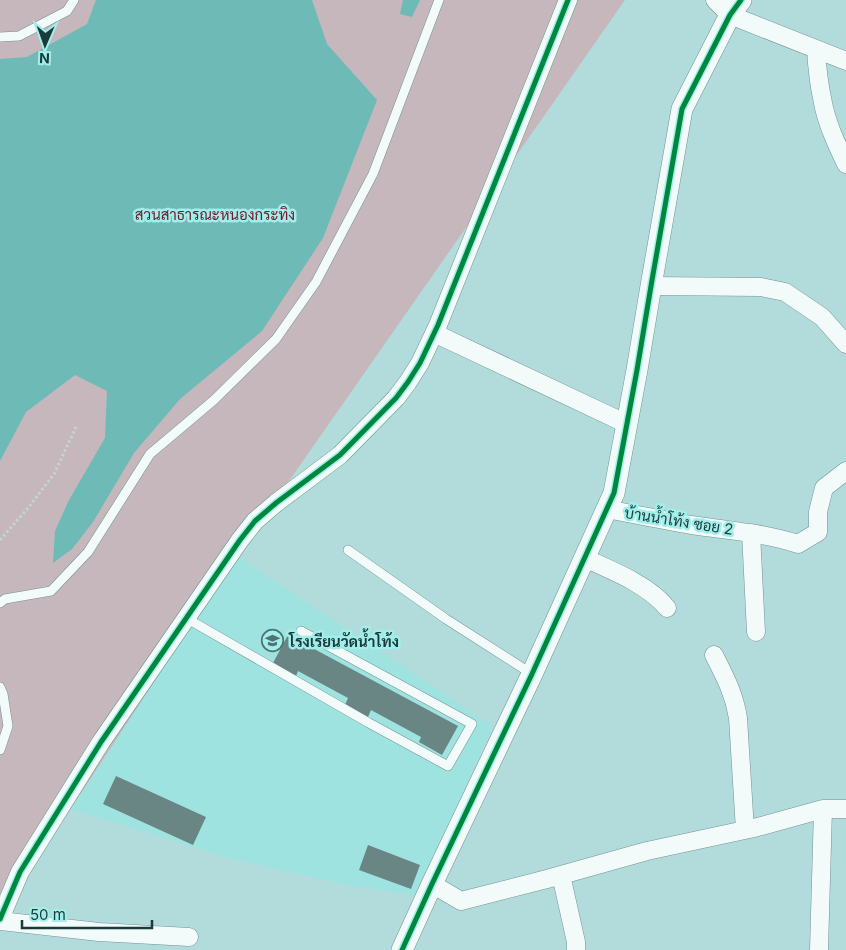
<svg xmlns="http://www.w3.org/2000/svg" width="846" height="950" viewBox="0 0 846 950" font-family="Inter,Sarabun,sans-serif">
<style>
.built{fill:#9fe3e0}
.green{fill:#c5b7bb}
.water{fill:#6dbab7}
.building{fill:#698584}
.lines{fill:none;stroke-linecap:round;stroke-linejoin:round}
.service-casing{stroke:#719392;stroke-width:10}
.minor-casing{stroke:#719392;stroke-width:19}
.tertiary-casing{stroke:#719392;stroke-width:22}
.path{stroke:#c5d3d2;stroke-width:3;stroke-dasharray:2.5 2.5;stroke-linecap:butt}
.service{stroke:#f3fafa;stroke-width:9}
.minor{stroke:#f3fafa;stroke-width:18}
.tertiary{stroke:#f3fafa;stroke-width:21}
.cycleway-casing{stroke:#a1eeea;stroke-width:8}
.cycleway{stroke:#00873e;stroke-width:5}
.labels{text-anchor:middle;dominant-baseline:central;stroke-width:5;stroke-linejoin:round;paint-order:stroke}
.park-label{font-size:15px;fill:#701c2f;stroke:#a1eeea}
.street-label{font-size:15px;fill:#1b3b3a;stroke:#a1eeea}
.poi-label{font-size:15px;font-weight:bold;fill:#1b3b3a;stroke:#a1eeea;text-anchor:start}
</style>
<rect width="100%" height="100%" fill="#b2dcdb"/>
<!-- built -->
<path class="built" d="M 237,556 L 492,726 L 421,896 L 347,885 L 221,856 L 71,809 Z"/>
<!-- green -->
<path class="green" d="M 0,0 L 625,0 L 247,541 L 0,916 Z"/>
<!-- water -->
<path class="water" d="M 96,0 L 312,0 L 327,44 L 377,100 L 323,238 L 262,331 L 180,399 L 134,453 L 93,522 L 72,549 L 53,563 L 55,531 L 69,500 L 105,438 L 107,391 L 75,375 L 26,412 L 0,461 L 0,59 L 27,57 L 87,24 Z
M 403,0 L 420,0 L 412,17 L 400,14 Z"/>
<!-- building -->
<path class="building" d="M 288,635 L 458,726 L 442,755 L 419,742 L 421,737 L 371,710 L 368,717 L 345,705 L 348,698 L 298,671 L 296,676 L 273,663 Z
M 116,776 L 206,817 L 193,845 L 103,804 Z
M 368,845 L 420,865 L 411,889 L 359,870 Z"/>
<g class="lines">
<defs>
<path id="service" d="M 0,37 L 19,36 L 67,11 L 74,0
M 348,550 L 446,619 L 532,674
M 0,603 L 5,599 L 51,591 L 88,552 L 150,454 L 214,400 L 276,339 L 316,282 L 373,174 L 439,0
M 186,618 L 369,723 L 448,766 L 472,724 L 301,631
M 0,687 L 3,694 L 8,726 L 0,750"/>
<path id="minor" d="M 715,0 L 730,15 L 846,61
M 816,49 C 817,67 819,85 823,103 C 827,124 837,145 846,164
M 651,286 L 761,287 L 785,292 L 822,317 L 846,344
M 434,333 L 627,424
M 606,509 C 634,514 662,520 691,525 C 727,530 763,533 798,544 L 818,532 L 818,512 L 824,488 L 846,471
M 751,533 L 756,632
M 584,558 C 611,570 649,585 667,608
M 714,655 C 725,677 734,693 738,718 L 745,830
M 561,875 L 576,942 L 576,950
M 432,884 L 461,901 L 547,879 L 647,851 L 754,828 L 823,809 L 846,809
M 0,919 L 20,872 L 101,742 L 240,540 L 255,521 L 276,503 L 340,455 L 396,398 L 408,382 L 420,363 L 438,325 L 568,0
M 0,921 L 99,932 L 189,937
M 819,950 L 823,809"/>
<path id="tertiary" d="M 402,950 L 432,884 L 532,674 L 614,493 L 637,370 L 651,286 L 682,109 L 730,15 L 741,0"/>
</defs>
<!-- service casing -->
<use href="#service" class="service-casing"/>
<!-- minor casing -->
<use href="#minor" class="minor-casing"/>
<!-- tertiary casing -->
<use href="#tertiary" class="tertiary-casing"/>
<!-- path -->
<path class="path" d="M 0,540 L 28,508 L 54,474 L 77,425"/>
<!-- service -->
<use href="#service" class="service"/>
<!-- minor -->
<use href="#minor" class="minor"/>
<!-- tertiary -->
<use href="#tertiary" class="tertiary"/>
<defs>
<path id="cycleway" d="M 0,919 L 20,872 L 101,742 L 240,540 L 255,521 L 276,503 L 340,455 L 396,398 L 408,382 L 420,363 L 438,325 L 568,0
M 402,950 L 432,884 L 532,674 L 614,493 L 637,370 L 651,286 L 682,109 L 730,15 L 741,0"/>
</defs>
<!-- cycleway casing -->
<use href="#cycleway" class="cycleway-casing"/>
<!-- cycleway -->
<use href="#cycleway" class="cycleway"/>
</g>
<!-- icons -->
<defs>
<symbol id="school-ring" viewBox="-11 -11 22 22"><circle r="9.5" fill="#a1eeea" stroke="#507372" stroke-width="1.5"/><path d="M0-5L7-2L0 1L-7-2ZM-4 1L0 2.5L4 1V4Q0 6-4 4Z" fill="#507372"/></symbol>
</defs>
<g fill-rule="evenodd">
<use href="#school-ring" x="260" y="628" width="25" height="25"/>
</g>
<g class="labels">
<!-- park labels -->
<g class="park-label">
<text x="215" y="214">สวนสาธารณะหนองกระทิง</text>
</g>
<!-- street labels -->
<g class="street-label">
<text transform="translate(679 521) rotate(9)">บ้านน้ำโท้ง ซอย 2</text>
</g>
<!-- poi labels -->
<g class="poi-label">
<text x="289" y="641">โรงเรียนวัดน้ำโท้ง</text>
</g>
</g>
<!-- north arrow -->
<g transform="translate(45 45) rotate(182)" stroke="#a1eeea" stroke-width="4" paint-order="stroke">
<path d="M0-4L9 19L0 12L-9 19Z" fill="#1b3b3a"/>
<text y="-8" font-size="14" font-weight="bold" text-anchor="middle" fill="#1b3b3a">N</text>
</g>
<!-- scale -->
<path d="M22 920v8h130v-8" fill="none" stroke="#1b3b3a" stroke-width="2.5"/>
<text x="30" y="920" font-size="15" fill="#1b3b3a" stroke="#a1eeea" stroke-width="4" paint-order="stroke">50 m</text>
</svg>
